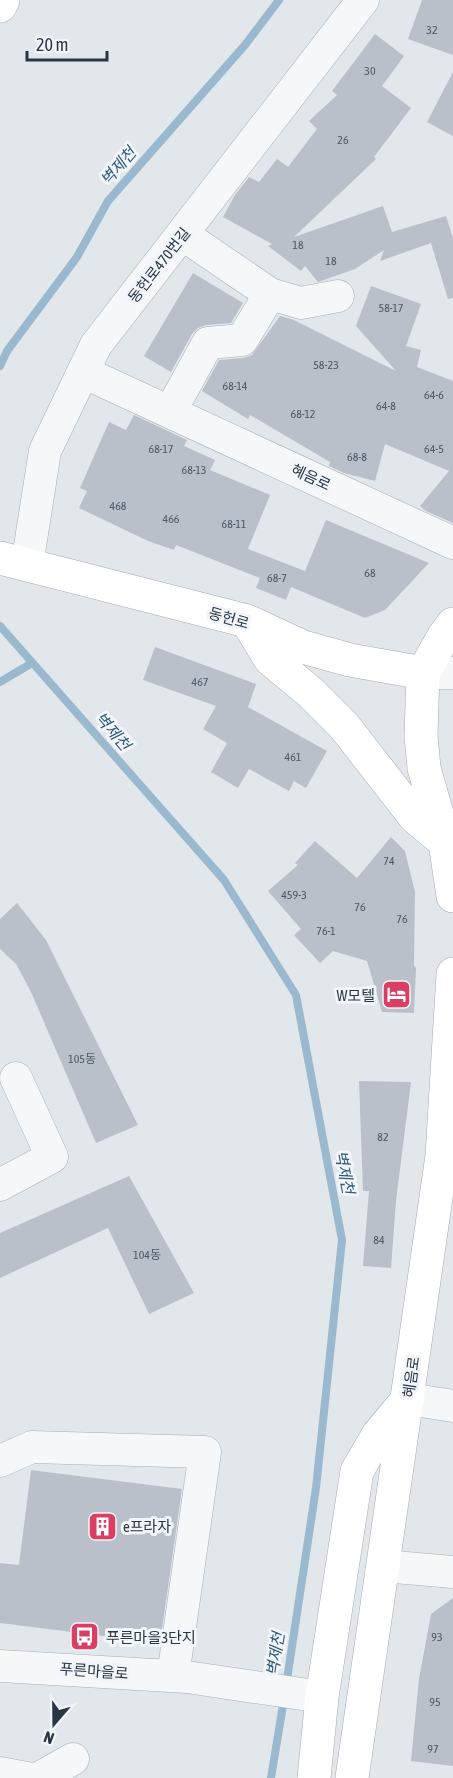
<svg xmlns="http://www.w3.org/2000/svg" width="453" height="1778" viewBox="0 0 453 1778" font-family="'Asap Condensed','Noto Sans KR',sans-serif">
<style>
.lines{fill:none;stroke-linecap:round;stroke-linejoin:round}
.stream{stroke:#9ab8ce;stroke-width:8}
.building{fill:#b9c0ca}
.minor-casing{stroke:#a6aeb7;stroke-width:33}
.major-casing{stroke:#a0acb8;stroke-width:34}
.minor{stroke:#f5f7f9;stroke-width:32}
.major{stroke:#fff;stroke-width:33}
.labels{text-anchor:middle;dominant-baseline:central;stroke-width:6;stroke-linejoin:round;paint-order:stroke}
.number-label{font-size:12px;fill:#4c5866}
.street-label{font-size:15px;fill:#283645;stroke:#f2f5f9}
.poi-label{font-size:15px;fill:#283645;stroke:#f2f5f9;text-anchor:start}
.water-label{font-size:16px;font-style:italic;fill:#2f597d;stroke:#f2f5f9}
</style>
<rect width="100%" height="100%" fill="#e2e7ec"/>
<g class="lines">
<!-- stream -->
<path class="stream" d="M 0,366 L 7,351 L 77,257 L 108,201 L 245,45 L 279,0
M 0,626 L 224,880 L 296,995 L 342,1240 L 316,1488 L 286,1686
M 0,682 L 32,663
M 271,1778 L 284,1699"/>
</g>
<!-- building -->
<path class="building" d="M 422,0 L 453,0 L 453,55 L 408,39 Z
M 375,34 L 404,56 L 382,86 L 411,108 L 374,157 L 376,159 L 294,237 L 383,206 L 392,232 L 446,216 L 453,238 L 453,298 L 448,299 L 431,243 L 380,261 L 384,250 L 355,269 L 318,282 L 305,266 L 301,271 L 268,246 L 272,244 L 223,217 L 235,195 L 249,177 L 259,182 L 277,159 L 288,167 L 317,129 L 309,121 L 337,95 L 332,91 Z
M 453,72 L 453,136 L 427,122 Z
M 193,273 L 243,303 L 231,323 L 206,325 L 198,328 L 192,334 L 171,372 L 144,356 Z
M 371,286 L 421,304 L 406,346 L 421,350 L 417,367 L 453,381 L 453,523 L 426,511 L 420,506 L 449,471 L 385,444 L 375,481 L 344,473 L 329,466 L 330,462 L 250,415 L 248,419 L 202,391 L 219,360 L 244,358 L 252,355 L 280,316 L 294,320 L 396,371 L 356,326 Z
M 134,415 L 187,440 L 184,446 L 215,460 L 210,470 L 270,495 L 248,549 L 305,571 L 326,520 L 429,563 L 385,610 L 365,618 L 291,587 L 286,600 L 256,588 L 260,578 L 176,545 L 174,550 L 148,541 L 79,508 L 87,491 L 80,488 L 109,422 L 126,430 Z
M 155,647 L 256,684 L 248,707 L 327,751 L 306,788 L 294,781 L 289,791 L 249,769 L 238,788 L 211,772 L 227,743 L 203,729 L 216,706 L 143,680 Z
M 391,837 L 405,851 L 415,892 L 414,965 L 416,968 L 414,1013 L 382,1012 L 367,961 L 333,951 L 320,963 L 294,935 L 301,929 L 268,891 L 298,865 L 295,863 L 315,841 L 357,878 Z
M 17,903 L 46,940 L 138,1125 L 96,1143 L 31,992 L 16,964 L 0,949 L 0,919 Z
M 359,1081 L 411,1082 L 396,1201 L 391,1268 L 363,1266 L 369,1191 L 363,1191 Z
M 129,1176 L 194,1293 L 149,1314 L 108,1228 L 0,1278 L 0,1233 Z
M 31,1470 L 182,1489 L 160,1643 L 0,1623 L 0,1563 L 19,1565 Z
M 453,1598 L 453,1766 L 411,1761 L 419,1679 L 431,1614 Z"/>
<g class="lines">
<defs>
<path id="minor" d="M 182,234 L 270,294 L 301,303 L 338,296
M 83,372 L 453,543
M 170,412 L 208,343 L 242,340 L 270,294
M 27,565 L 45,451 L 96,345 L 363,0
M 423,673 L 453,673
M 0,1185 L 52,1157 L 16,1078
M 408,1399 L 453,1406
M 0,1461 L 32,1447 L 205,1452 L 173,1676
M 383,1566 L 453,1572
M 0,1666 L 187,1677 L 322,1697
M 0,1773 L 27,1778
M 39,1778 L 73,1759"/>
<path id="major" d="M 0,6 L 3,0
M 0,558 L 247,621 L 303,647 L 350,660 L 423,673
M 247,621 L 270,659 L 310,692 L 344,726 L 415,817 L 445,842
M 453,624 L 444,636 L 423,673 L 421,736 L 424,768 L 445,842 L 453,896
M 314,1778 L 322,1697 L 357,1471 L 378,1435 L 408,1399
M 352,1778 L 442,1156 L 453,974"/>
</defs>
<!-- minor casing -->
<use href="#minor" class="minor-casing"/>
<!-- major casing -->
<use href="#major" class="major-casing"/>
<!-- minor -->
<use href="#minor" class="minor"/>
<!-- major -->
<use href="#major" class="major"/>
</g>
<!-- icons -->
<defs>
<symbol id="hotel-square" viewBox="-11 -11 22 22"><rect x="-9" y="-9" width="18" height="18" rx="4" fill="#da3e63" stroke="#f2f5f9"/><path d="M-6-4.5h1.5V1H6V5H4.5V3h-9V5H-6ZM-4 0a1.8 1.8 0 1 1 3.6 0ZM.5 0V-2.5h3Q6-2.5 6 0Z" fill="#fff"/></symbol>
<symbol id="building-square" viewBox="-11 -11 22 22"><rect x="-9" y="-9" width="18" height="18" rx="4" fill="#da3e63" stroke="#f2f5f9"/><path d="M-4-6H4V6H1V3H-1V6H-4ZM-2.5-4.3h1.7v1.8h-1.7ZM.8-4.3h1.7v1.8H.8ZM-2.5-1h1.7V.8h-1.7ZM.8-1h1.7V.8H.8Z" fill="#fff"/></symbol>
<symbol id="bus-square" viewBox="-11 -11 22 22"><rect x="-9" y="-9" width="18" height="18" rx="4" fill="#da3e63" stroke="#f2f5f9"/><path d="M-5-6H5V4H4V6H2V4H-2V6H-4V4H-5ZM-3.5-4V0h7V-4ZM-3.5 1.2v1.5H-2V1.2ZM2 1.2v1.5H3.5V1.2Z" fill="#fff"/></symbol>
</defs>
<g fill-rule="evenodd">
<use href="#hotel-square" x="380" y="978" width="33" height="33"/>
<use href="#building-square" x="86" y="1510" width="33" height="33"/>
<use href="#bus-square" x="68" y="1620" width="33" height="33"/>
</g>
<g class="labels">
<!-- number labels -->
<g class="number-label">
<text x="432" y="30">32</text>
<text x="370" y="71">30</text>
<text x="343" y="140">26</text>
<text x="298" y="245">18</text>
<text x="331" y="261">18</text>
<text x="391" y="308">58-17</text>
<text x="326" y="365">58-23</text>
<text x="235" y="386">68-14</text>
<text x="434" y="395">64-6</text>
<text x="386" y="406">64-8</text>
<text x="303" y="414">68-12</text>
<text x="161" y="449">68-17</text>
<text x="434" y="449">64-5</text>
<text x="357" y="457">68-8</text>
<text x="194" y="470">68-13</text>
<text x="118" y="506">468</text>
<text x="171" y="519">466</text>
<text x="234" y="524">68-11</text>
<text x="370" y="573">68</text>
<text x="277" y="578">68-7</text>
<text x="200" y="682">467</text>
<text x="293" y="757">461</text>
<text x="389" y="861">74</text>
<text x="294" y="895">459-3</text>
<text x="360" y="907">76</text>
<text x="402" y="919">76</text>
<text x="326" y="931">76-1</text>
<text x="82" y="1059">105동</text>
<text x="383" y="1137">82</text>
<text x="379" y="1240">84</text>
<text x="147" y="1255">104동</text>
<text x="437" y="1637">93</text>
<text x="435" y="1702">95</text>
<text x="433" y="1749">97</text>
</g>
<!-- street labels -->
<g class="street-label">
<text transform="translate(159 265) rotate(-52)">동헌로470번길</text>
<text transform="translate(311 477) rotate(25)">혜음로</text>
<text transform="translate(229 618) rotate(16)">동헌로</text>
<text transform="translate(411 1377) rotate(-82)">혜음로</text>
<text transform="translate(94 1671) rotate(4)">푸른마을로</text>
</g>
<!-- poi labels -->
<g class="poi-label">
<text x="375" y="995" text-anchor="end">W모텔</text>
<text x="123" y="1526">e프라자</text>
<text x="106" y="1637">푸른마을3단지</text>
</g>
<!-- water labels -->
<g class="water-label">
<text transform="translate(118 166) rotate(-49)">벽제천</text>
<text transform="translate(113 731) rotate(49)">벽제천</text>
<text transform="translate(345 1172) rotate(79)">벽제천</text>
<text transform="translate(275 1654) rotate(-81)">벽제천</text>
</g>
</g>
<!-- north arrow -->
<g transform="translate(54 1724) rotate(200)" stroke="#f2f5f9" stroke-width="4.5" paint-order="stroke">
<path d="M0-4.5L10 22L0 15L-10 22Z" fill="#283645"/>
<text y="-9" font-size="16" font-weight="bold" text-anchor="middle" fill="#283645">N</text>
</g>
<!-- scale -->
<path d="M27 51v9h80v-9" fill="none" stroke="#283645" stroke-width="3"/>
<text x="36" y="51" font-size="18" fill="#283645" stroke="#f2f5f9" stroke-width="4.5" paint-order="stroke">20 m</text>
</svg>
